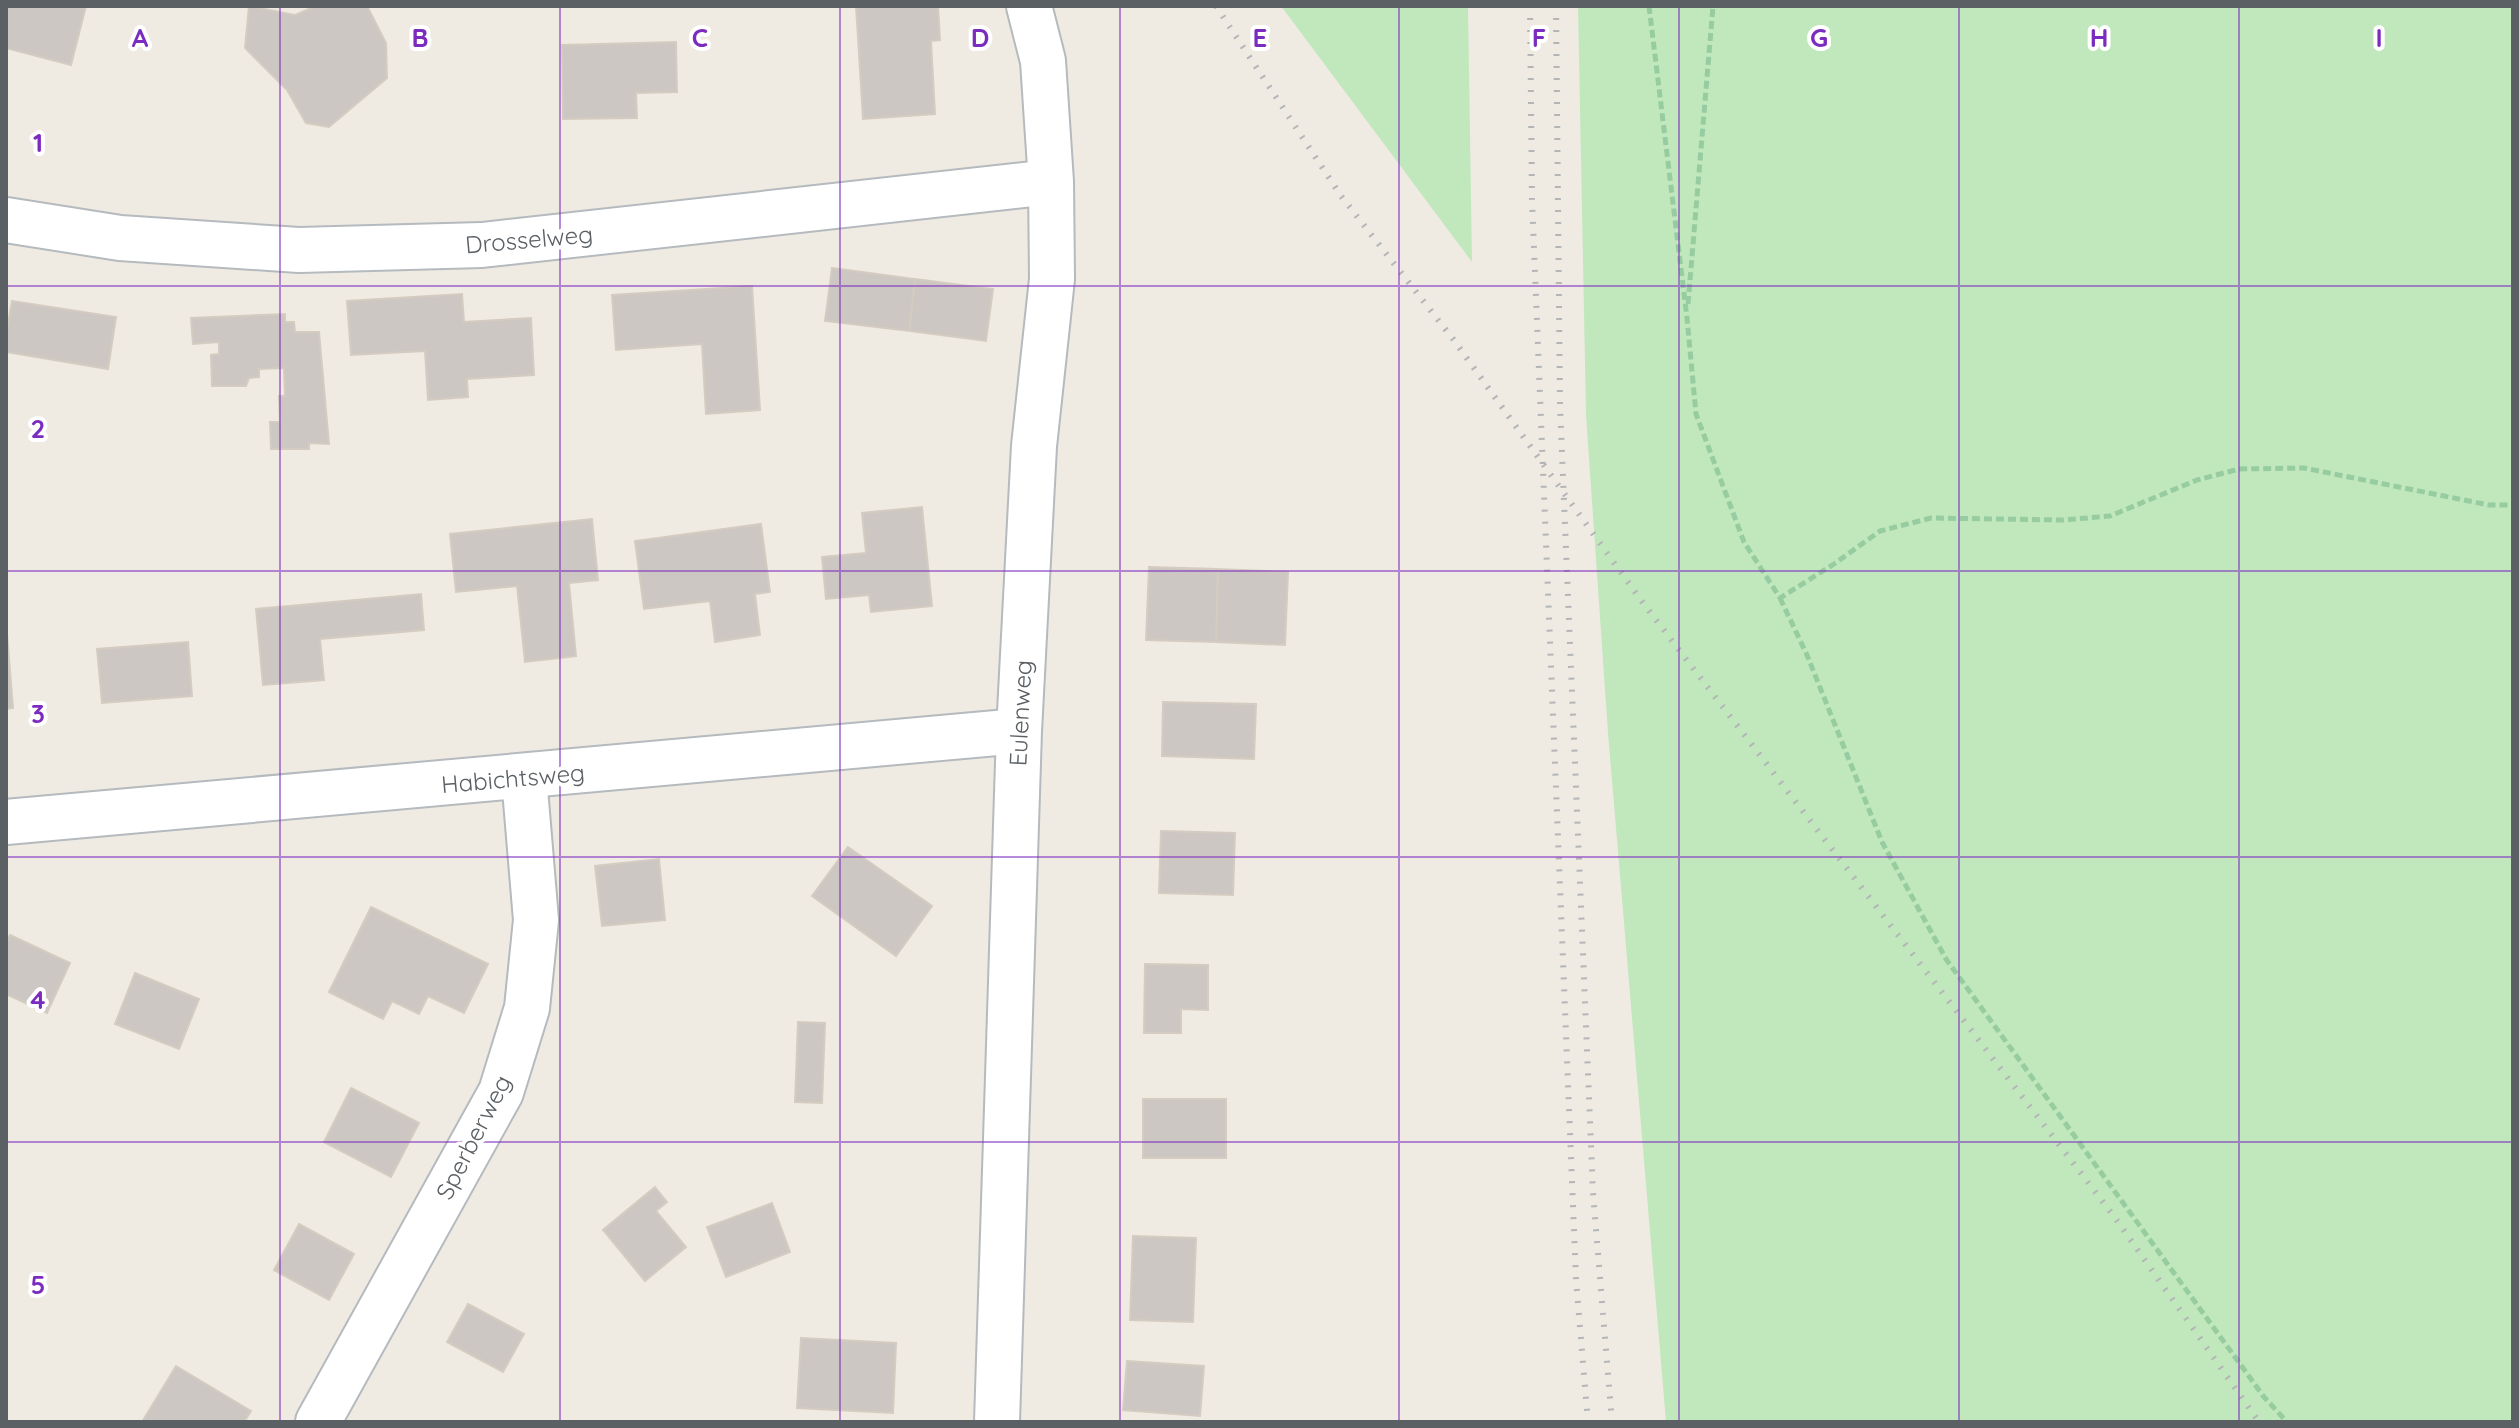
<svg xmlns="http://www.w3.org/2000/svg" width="2519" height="1428" viewBox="0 0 2519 1428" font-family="Quicksand,sans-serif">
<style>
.green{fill:#c1e8bd}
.building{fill:#ccc7c2;stroke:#d4ccc0;stroke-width:2}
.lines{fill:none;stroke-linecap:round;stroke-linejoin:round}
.street-casing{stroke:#b5babe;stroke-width:48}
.path{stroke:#97cca1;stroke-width:5;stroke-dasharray:8 4;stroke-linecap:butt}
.street{stroke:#fff;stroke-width:44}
.rail{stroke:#b4b5b6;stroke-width:6;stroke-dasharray:2 10;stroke-linecap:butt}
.grid{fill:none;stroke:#7b2cbf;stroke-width:2;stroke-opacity:0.55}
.labels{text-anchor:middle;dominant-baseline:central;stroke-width:8;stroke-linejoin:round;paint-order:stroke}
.street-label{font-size:24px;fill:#5b6065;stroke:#fff}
.grid-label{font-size:26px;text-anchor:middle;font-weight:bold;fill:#7b2cbf;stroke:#fff;stroke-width:8;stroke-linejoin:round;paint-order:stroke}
</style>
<rect width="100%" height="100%" fill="#efebe3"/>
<!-- green -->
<path class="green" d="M 1281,6 L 1468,6 L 1472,262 Z
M 1578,6 L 2513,6 L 2513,1422 L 1666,1422 L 1608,733 L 1586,415 Z"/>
<!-- building -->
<path class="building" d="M 6,6 L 86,6 L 71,65 L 6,48 Z
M 249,6 L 295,15 L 316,6 L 367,6 L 386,43 L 387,78 L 329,127 L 306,123 L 287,90 L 245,48 Z
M 856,6 L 938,6 L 940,40 L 931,41 L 935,114 L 863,119 Z
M 676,42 L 677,92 L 636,93 L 637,118 L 563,119 L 562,45 Z
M 832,268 L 915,279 L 909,331 L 825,321 Z
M 915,279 L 993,289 L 986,341 L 909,331 Z
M 752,286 L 760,410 L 706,414 L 702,344 L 616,350 L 612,295 Z
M 462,294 L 464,322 L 531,318 L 534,375 L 467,379 L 468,397 L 428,400 L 425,351 L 351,355 L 347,301 Z
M 12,301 L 116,317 L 108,369 L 6,352 L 6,336 Z
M 285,314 L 285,322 L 294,322 L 295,332 L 319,332 L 329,444 L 309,443 L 309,449 L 271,449 L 270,422 L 280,422 L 279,396 L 285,396 L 284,368 L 259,369 L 259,377 L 249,378 L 246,386 L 212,386 L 211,355 L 219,354 L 219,342 L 193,344 L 191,318 Z
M 922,507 L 932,606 L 871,612 L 869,595 L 826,599 L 822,557 L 866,553 L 862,513 Z
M 592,519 L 598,580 L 569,583 L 576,656 L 525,662 L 517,586 L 456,592 L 450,534 Z
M 761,524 L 770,592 L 755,594 L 760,635 L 715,642 L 710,601 L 644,609 L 635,541 Z
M 1149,567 L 1218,569 L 1216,642 L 1146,640 Z
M 1218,569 L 1288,572 L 1285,645 L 1216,642 Z
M 421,594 L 424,630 L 320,639 L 324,680 L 263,685 L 256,609 Z
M 6,621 L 13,708 L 6,709 Z
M 188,642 L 192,696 L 102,703 L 97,649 Z
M 1163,702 L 1256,704 L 1254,759 L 1162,756 Z
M 1161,831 L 1235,833 L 1233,895 L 1159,893 Z
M 848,847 L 932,906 L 896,956 L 812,896 Z
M 659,859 L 665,920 L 602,926 L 595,866 Z
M 371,907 L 488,964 L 464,1013 L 428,996 L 419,1014 L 392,1001 L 383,1019 L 329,992 Z
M 10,935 L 70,963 L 47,1013 L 6,994 L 6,944 Z
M 1145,964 L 1208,965 L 1208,1010 L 1181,1009 L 1181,1033 L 1144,1033 Z
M 135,973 L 199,999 L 179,1049 L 115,1024 Z
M 798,1022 L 825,1023 L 822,1103 L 795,1102 Z
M 351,1088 L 419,1123 L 391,1177 L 324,1142 Z
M 1143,1099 L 1226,1099 L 1226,1158 L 1143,1158 Z
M 655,1187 L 667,1202 L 656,1211 L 686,1247 L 645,1281 L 603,1230 Z
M 772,1203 L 790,1252 L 726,1277 L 707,1227 Z
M 299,1224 L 354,1254 L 329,1300 L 274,1270 Z
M 1133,1236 L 1196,1238 L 1193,1322 L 1130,1320 Z
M 468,1304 L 524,1334 L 503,1372 L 447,1342 Z
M 801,1338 L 896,1343 L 893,1413 L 797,1408 Z
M 1127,1361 L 1204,1366 L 1200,1416 L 1123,1410 Z
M 176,1366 L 251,1411 L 244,1422 L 142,1422 Z"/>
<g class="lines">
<defs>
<path id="street" d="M 6,220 L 120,238 L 299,250 L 482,245 L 1051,182
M 6,822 L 1019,731
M 318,1422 L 501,1092 L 527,1008 L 536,920 L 524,777
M 997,1422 L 1019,731 L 1034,446 L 1052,279 L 1051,182 L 1043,61 L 1029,6"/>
</defs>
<!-- street casing -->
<use href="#street" class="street-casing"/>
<!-- path -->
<path class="path" d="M 1649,6 L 1687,318 L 1696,414 L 1744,542 L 1780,598 L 1834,564 L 1880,531 L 1931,518 L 2063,520 L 2110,516 L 2197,480 L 2239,469 L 2304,468 L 2489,505 L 2513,505
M 1688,304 L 1713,6
M 1780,598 L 1807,655 L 1882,842 L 1946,959 L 2264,1397 L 2287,1422"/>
<!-- street -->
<use href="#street" class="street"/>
<!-- rail -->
<path class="rail" d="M 1216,6 L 1341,196 L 1453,339 L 1643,603 L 2113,1215 L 2259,1422
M 1530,6 L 1532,199 L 1576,1280 L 1588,1422
M 1556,6 L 1560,405 L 1593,1193 L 1612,1422"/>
</g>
<!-- grid -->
<path class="grid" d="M 280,6 L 280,1422M 560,6 L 560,1422M 840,6 L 840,1422M 1120,6 L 1120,1422M 1399,6 L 1399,1422M 1679,6 L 1679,1422M 1959,6 L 1959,1422M 2239,6 L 2239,1422M 6,286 L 2513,286M 6,571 L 2513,571M 6,857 L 2513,857M 6,1142 L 2513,1142"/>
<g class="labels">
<!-- street labels -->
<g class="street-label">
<text transform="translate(529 239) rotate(-5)">Drosselweg</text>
<text transform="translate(1020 713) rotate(-87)">Eulenweg</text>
<text transform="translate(513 778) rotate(-5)">Habichtsweg</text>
<text transform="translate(473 1137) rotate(-63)">Sperberweg</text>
</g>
</g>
<g class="grid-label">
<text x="140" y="47">A</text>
<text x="420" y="47">B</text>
<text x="700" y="47">C</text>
<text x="980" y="47">D</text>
<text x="1260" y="47">E</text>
<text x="1539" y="47">F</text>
<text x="1819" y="47">G</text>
<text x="2099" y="47">H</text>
<text x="2379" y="47">I</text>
<text x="38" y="152">1</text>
<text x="38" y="438">2</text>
<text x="38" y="723">3</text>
<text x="38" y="1009">4</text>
<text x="38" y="1294">5</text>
</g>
<!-- border -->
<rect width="2519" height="1428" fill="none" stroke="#5b6065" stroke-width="16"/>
</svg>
